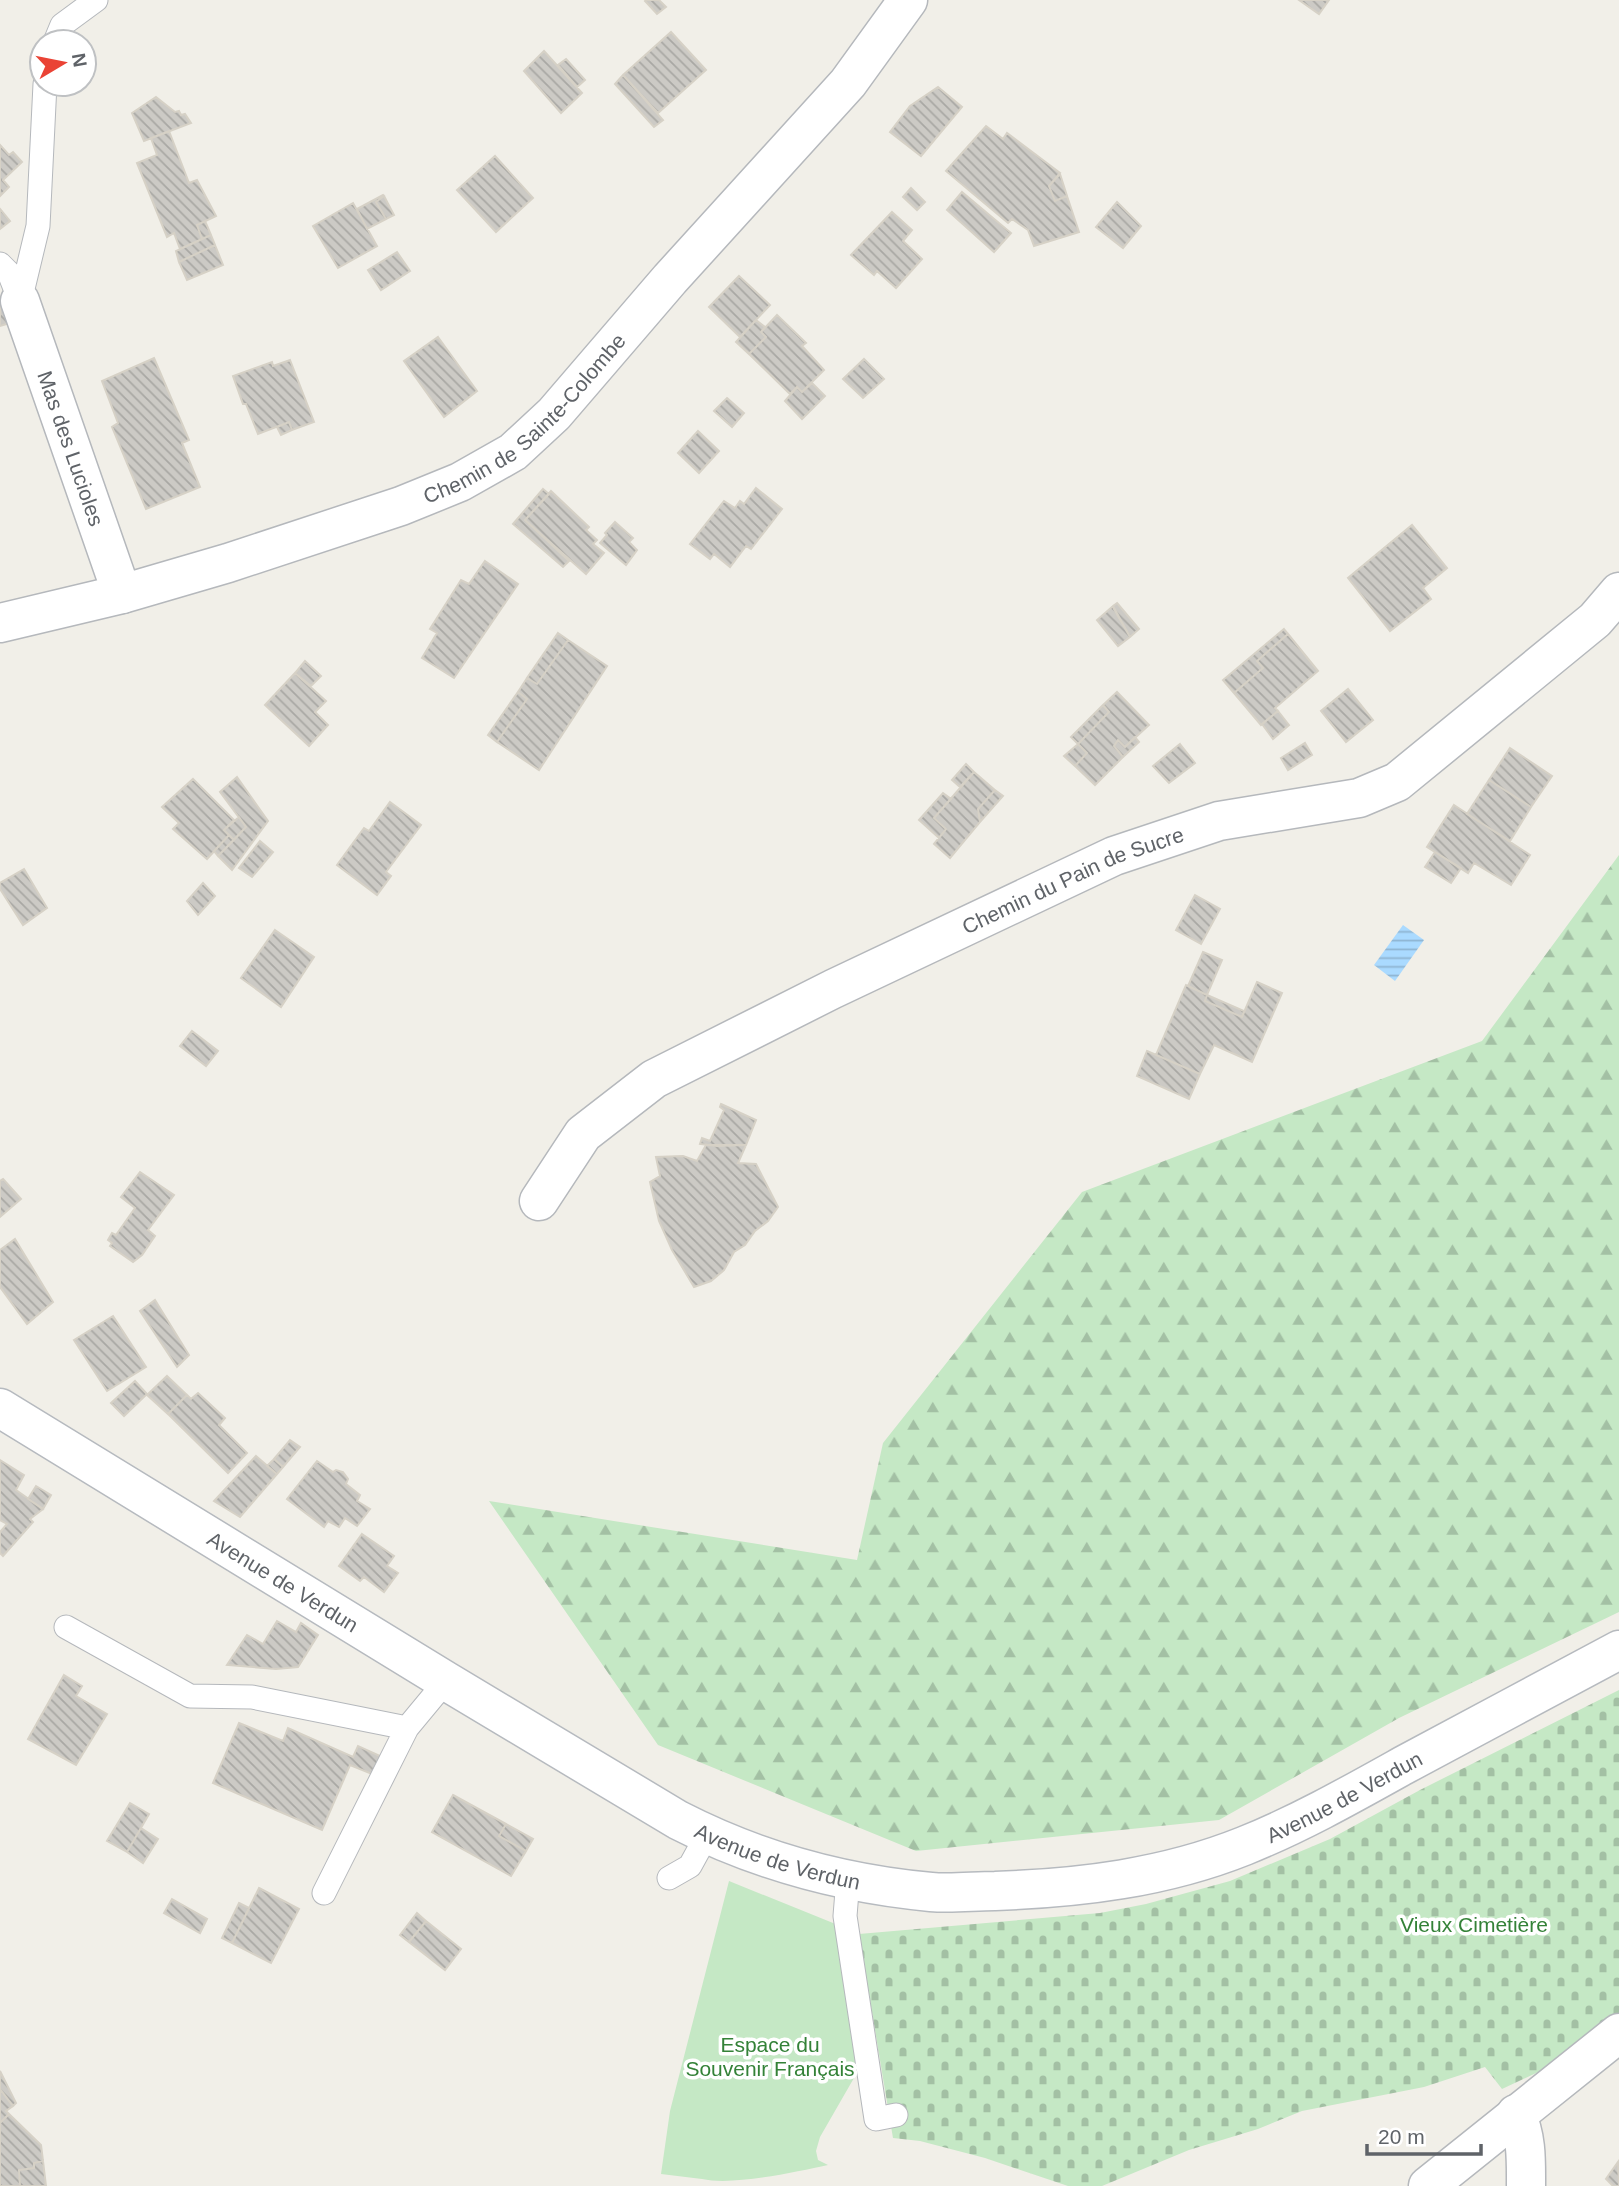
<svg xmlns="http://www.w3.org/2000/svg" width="1619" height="2186" viewBox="0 0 1619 2186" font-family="Helvetica,sans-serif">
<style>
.forest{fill:url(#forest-firs)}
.cemetery{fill:url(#cemetery-stones)}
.park{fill:#c5e8c5}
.water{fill:url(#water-rules)}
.building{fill:url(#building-back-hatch);stroke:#d6d1c6;stroke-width:2}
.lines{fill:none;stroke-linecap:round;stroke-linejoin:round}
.lane-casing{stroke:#b5b8bc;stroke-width:25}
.street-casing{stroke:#b5b8bc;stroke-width:41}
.secondary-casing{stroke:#b6babf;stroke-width:41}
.lane{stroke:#fff;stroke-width:23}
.street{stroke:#fff;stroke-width:38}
.secondary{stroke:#fff;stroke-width:38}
.labels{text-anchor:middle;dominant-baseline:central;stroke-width:7;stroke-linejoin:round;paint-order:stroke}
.street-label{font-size:21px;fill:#5f6368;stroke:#fff}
.park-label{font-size:21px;fill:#348238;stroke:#fff}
</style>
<defs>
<pattern id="forest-firs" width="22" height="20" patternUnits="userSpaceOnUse" patternTransform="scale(1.75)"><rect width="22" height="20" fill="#c5e8c5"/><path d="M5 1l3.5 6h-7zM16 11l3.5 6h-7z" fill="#a3c0a4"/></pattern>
<pattern id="cemetery-stones" width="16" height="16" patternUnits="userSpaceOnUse" patternTransform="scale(1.75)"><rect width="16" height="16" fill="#c5e8c5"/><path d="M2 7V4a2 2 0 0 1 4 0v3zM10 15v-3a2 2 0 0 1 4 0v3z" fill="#a3c0a4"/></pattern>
<pattern id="water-rules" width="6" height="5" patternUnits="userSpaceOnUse" patternTransform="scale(1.75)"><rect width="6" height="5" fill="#aadaff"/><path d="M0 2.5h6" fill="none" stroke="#8eb4d2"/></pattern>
<pattern id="building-back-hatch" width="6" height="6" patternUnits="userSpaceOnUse" patternTransform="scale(1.75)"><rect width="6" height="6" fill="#cccac5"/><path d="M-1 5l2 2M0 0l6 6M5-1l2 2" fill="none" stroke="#a9a8a4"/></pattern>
</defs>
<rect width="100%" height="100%" fill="#f1efe8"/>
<!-- forest -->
<path class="forest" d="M 1619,855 L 1619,1612 L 1399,1718 L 1219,1820 L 916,1851 L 658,1745 L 489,1501 L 857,1560 L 883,1443 L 1082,1192 L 1482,1041 Z"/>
<!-- cemetery -->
<path class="cemetery" d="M 1619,1690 L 1619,2020 L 1572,2056 L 1502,2089 L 1485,2067 L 1424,2087 L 1302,2111 L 1258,2129 L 1189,2150 L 1102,2186 L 1068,2186 L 985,2158 L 920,2141 L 893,2138 L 859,1934 L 1100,1913 L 1146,1904 L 1230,1881 L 1330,1839 L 1420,1790 Z"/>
<!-- park -->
<path class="park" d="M 729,1881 L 838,1925 L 858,2071 L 820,2137 L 816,2151 L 818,2160 L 828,2165 C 795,2172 733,2186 702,2179 L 661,2174 L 670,2111 Z"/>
<!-- water -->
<path class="water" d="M 1403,925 L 1424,940 L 1395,981 L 1374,965 Z"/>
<!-- building -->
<path class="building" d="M 646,0 L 659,0 L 666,7 L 657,14 L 645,1 Z
M 1299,0 L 1329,0 L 1319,14 Z
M 671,32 L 706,70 L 658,113 L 623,75 Z
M 544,51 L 582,93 L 561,113 L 524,71 Z
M 566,59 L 585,80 L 577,87 L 558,65 Z
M 623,75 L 663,120 L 654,127 L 615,84 Z
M 938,87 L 962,107 L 921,156 L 890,132 L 910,106 Z
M 156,97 L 175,112 L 179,111 L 181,115 L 185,114 L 191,123 L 144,141 L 132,113 Z
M 986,126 L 1003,139 L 1007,133 L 1060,173 L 1049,186 L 1055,201 L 1067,196 L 1079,232 L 1034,246 L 1028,230 L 1012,219 L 1008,223 L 946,171 Z
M 169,131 L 189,183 L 197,180 L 216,216 L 197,225 L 202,239 L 180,249 L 174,233 L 167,237 L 137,163 L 157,155 L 151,138 Z
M 0,145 L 9,155 L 13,152 L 22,162 L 3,180 L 9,187 L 0,196 Z
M 495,156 L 533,198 L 496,232 L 457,190 Z
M 1060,174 L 1067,196 L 1055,201 L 1049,186 Z
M 911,188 L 925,202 L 917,210 L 903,197 Z
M 962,192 L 1011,233 L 994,252 L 947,210 Z
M 383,195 L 384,196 L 376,202 L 386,219 L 367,229 L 357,209 Z
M 384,196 L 394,215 L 386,219 L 376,202 Z
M 1117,202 L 1141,226 L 1123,248 L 1096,227 Z
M 353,203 L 377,246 L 338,268 L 313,226 Z
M 0,209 L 10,221 L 0,229 Z
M 892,212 L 912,230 L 903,241 L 922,259 L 896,288 L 877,271 L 874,275 L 851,255 Z
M 205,221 L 211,235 L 202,239 L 197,225 Z
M 211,235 L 215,245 L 179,262 L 176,251 Z
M 215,245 L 223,265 L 187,280 L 179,262 Z
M 397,252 L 410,271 L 381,290 L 368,270 Z
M 739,276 L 770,305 L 740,337 L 709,307 Z
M 0,297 L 14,322 L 0,326 Z
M 777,315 L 806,343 L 802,346 L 824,370 L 802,392 L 797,387 L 790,394 L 749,354 L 766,337 L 761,332 Z
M 756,320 L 765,327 L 761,332 L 766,337 L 749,354 L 736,342 Z
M 438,337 L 477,391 L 444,417 L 404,361 Z
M 154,358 L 189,440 L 182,443 L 200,487 L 146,509 L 112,427 L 118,423 L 102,381 Z
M 864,359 L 884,379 L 863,398 L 843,379 Z
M 290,360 L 314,422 L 292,430 L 289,422 L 258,434 L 246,404 L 243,404 L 233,376 L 272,362 L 273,366 Z
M 812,383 L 825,396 L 802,419 L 785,401 L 797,387 L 802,392 Z
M 727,398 L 744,413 L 732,427 L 714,411 Z
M 289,422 L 292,430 L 281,435 L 277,427 Z
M 698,431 L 719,451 L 699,473 L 678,453 Z
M 756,488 L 782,509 L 751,549 L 746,546 L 730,567 L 714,554 L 710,559 L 690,544 L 724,501 L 735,508 L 740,501 L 744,504 Z
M 543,489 L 549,494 L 525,520 L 569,561 L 563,567 L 513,524 Z
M 551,491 L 589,527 L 586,530 L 597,540 L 593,544 L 604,553 L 586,574 L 525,520 Z
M 615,522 L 633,538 L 629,542 L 637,550 L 626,565 L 600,543 L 607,535 L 605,533 Z
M 1412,525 L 1447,568 L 1423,588 L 1431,599 L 1390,631 L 1348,578 Z
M 485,561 L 518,584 L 454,678 L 422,658 L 437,633 L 430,629 L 461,580 L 469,584 Z
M 1117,603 L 1139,629 L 1130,637 L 1114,609 L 1113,606 Z
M 1113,606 L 1130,637 L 1118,646 L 1097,620 Z
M 1284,629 L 1288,634 L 1257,661 L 1263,668 L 1234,693 L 1223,680 Z
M 558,633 L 568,640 L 537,684 L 527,678 Z
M 1288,634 L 1318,671 L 1275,708 L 1278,711 L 1261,725 L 1234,693 L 1263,668 L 1257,661 Z
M 568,640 L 607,666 L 539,770 L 497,742 L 527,699 L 518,692 L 527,678 L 537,684 Z
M 305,661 L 321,676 L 311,686 L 295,673 Z
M 295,673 L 326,701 L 315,712 L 328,725 L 309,746 L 265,705 Z
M 1348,689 L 1373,720 L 1346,742 L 1321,711 Z
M 518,692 L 527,699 L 497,742 L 488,735 Z
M 1117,692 L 1149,725 L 1125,747 L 1118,740 L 1114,746 L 1123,757 L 1095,785 L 1075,766 L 1087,753 L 1078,744 L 1109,712 L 1103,705 Z
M 1103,705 L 1109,712 L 1078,744 L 1071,737 Z
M 1278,711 L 1289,725 L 1273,739 L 1262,724 Z
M 1135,737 L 1139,742 L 1123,757 L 1114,746 L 1118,740 L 1125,747 Z
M 1305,743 L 1312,755 L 1288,770 L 1281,758 Z
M 1078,744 L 1087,753 L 1075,766 L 1064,756 Z
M 1180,744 L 1195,763 L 1169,783 L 1153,766 Z
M 1510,748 L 1552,776 L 1531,807 L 1489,780 Z
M 966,764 L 974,772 L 960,787 L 952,780 Z
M 974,772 L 995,790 L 978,809 L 980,822 L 950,858 L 934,844 L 946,829 L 934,818 Z
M 237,777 L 268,821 L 232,870 L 218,856 L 246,827 L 220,792 Z
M 193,779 L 234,820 L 224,830 L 229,835 L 207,859 L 173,829 L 179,823 L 162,807 Z
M 1489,780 L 1531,807 L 1510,841 L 1467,814 Z
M 995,790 L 1003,796 L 980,822 L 978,809 Z
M 943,793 L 951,799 L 934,818 L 946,829 L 939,838 L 919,820 Z
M 390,802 L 421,825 L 386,872 L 391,876 L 377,895 L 337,865 L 364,828 L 369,831 Z
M 1454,805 L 1530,855 L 1511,885 L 1474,863 L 1468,873 L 1427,847 Z
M 239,817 L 246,827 L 234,840 L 224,830 Z
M 229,835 L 234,840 L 218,856 L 214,851 Z
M 260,841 L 273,852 L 252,877 L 239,868 Z
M 1435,852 L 1461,868 L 1451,883 L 1425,867 Z
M 24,869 L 47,908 L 23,925 L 0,889 L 0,883 Z
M 203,883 L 215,896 L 198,915 L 187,901 Z
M 1195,895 L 1220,909 L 1201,944 L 1176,930 Z
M 275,930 L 314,957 L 281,1007 L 241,978 Z
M 1203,952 L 1222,960 L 1207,995 L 1188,986 Z
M 1257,982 L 1282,993 L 1252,1062 L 1214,1045 L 1200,1074 L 1156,1055 L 1186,985 L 1207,995 L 1205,1001 L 1242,1017 Z
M 1207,995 L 1244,1011 L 1242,1017 L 1205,1001 Z
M 192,1031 L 218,1051 L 206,1066 L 180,1046 Z
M 1147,1051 L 1200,1074 L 1189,1099 L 1137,1076 Z
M 721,1104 L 756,1120 L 746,1145 L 717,1146 L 700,1144 L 702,1138 L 710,1141 L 724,1110 L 720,1107 Z
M 706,1145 L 746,1145 L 738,1163 L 756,1164 L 778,1207 L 768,1221 L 755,1231 L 745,1245 L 734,1252 L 724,1270 L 711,1281 L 694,1287 L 672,1250 L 659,1221 L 650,1182 L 660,1176 L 656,1157 L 683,1156 L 697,1161 Z
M 140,1172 L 174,1195 L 148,1230 L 155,1236 L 142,1255 L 133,1262 L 110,1246 L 112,1243 L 108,1240 L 112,1233 L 116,1235 L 135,1208 L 121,1197 Z
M 3,1179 L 21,1199 L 0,1217 L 0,1181 Z
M 15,1239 L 53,1302 L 27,1324 L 0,1287 L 0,1250 Z
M 155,1300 L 189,1355 L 177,1367 L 140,1311 Z
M 113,1316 L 146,1367 L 107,1391 L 74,1340 Z
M 167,1376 L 187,1395 L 168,1414 L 147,1395 Z
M 135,1381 L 147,1394 L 124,1416 L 111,1403 Z
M 198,1393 L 225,1418 L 219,1425 L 247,1453 L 228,1473 L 168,1414 L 187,1395 L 191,1399 Z
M 290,1440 L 300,1447 L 283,1467 L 274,1459 Z
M 256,1456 L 277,1474 L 240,1517 L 214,1501 Z
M 274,1459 L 283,1467 L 277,1474 L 267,1466 Z
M 0,1460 L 24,1475 L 16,1490 L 43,1509 L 30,1519 L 33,1522 L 3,1556 L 0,1553 L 0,1532 L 7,1524 L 0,1520 Z
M 317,1461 L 333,1472 L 336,1470 L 343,1472 L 348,1479 L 346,1484 L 360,1495 L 357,1501 L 370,1509 L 357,1526 L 345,1518 L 339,1527 L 328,1521 L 324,1527 L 287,1499 Z
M 36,1486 L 51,1495 L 43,1509 L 28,1499 Z
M 362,1534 L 394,1556 L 387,1566 L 398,1573 L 384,1592 L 364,1577 L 360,1581 L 339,1566 Z
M 277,1621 L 296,1632 L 301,1623 L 318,1635 L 298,1667 L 276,1669 L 227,1665 L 247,1635 L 263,1644 Z
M 64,1675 L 82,1686 L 76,1696 L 107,1714 L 76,1765 L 28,1739 Z
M 239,1723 L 283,1741 L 288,1728 L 353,1757 L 358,1746 L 380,1756 L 372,1774 L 350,1765 L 322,1830 L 213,1783 Z
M 453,1795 L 506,1824 L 499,1836 L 526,1851 L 511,1876 L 432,1832 Z
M 130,1803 L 149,1814 L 127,1852 L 107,1841 Z
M 506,1824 L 533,1839 L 526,1851 L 499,1836 Z
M 141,1828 L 158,1839 L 143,1863 L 127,1852 Z
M 259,1888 L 299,1909 L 271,1963 L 232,1943 Z
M 172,1899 L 207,1919 L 200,1933 L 164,1913 Z
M 239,1903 L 249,1908 L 232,1943 L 222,1938 Z
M 417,1913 L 426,1921 L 409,1942 L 400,1935 Z
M 426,1921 L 461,1949 L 445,1970 L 409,1942 Z
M 0,2071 L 16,2103 L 13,2106 L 0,2089 Z
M 0,2089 L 13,2106 L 6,2111 L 9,2114 L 0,2123 Z
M 9,2114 L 41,2145 L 43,2161 L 34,2163 L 34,2168 L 19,2170 L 20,2186 L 0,2186 L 0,2123 Z
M 43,2161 L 46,2186 L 20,2186 L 19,2170 L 34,2168 L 34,2163 Z
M 1618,2162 L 1619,2186 L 1613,2186 L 1606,2179 Z"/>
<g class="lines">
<defs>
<path id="lane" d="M 55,42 L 62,25 L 96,0
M 0,264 L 9,273 L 20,301
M 20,301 L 38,226 L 45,84
M 66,1627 L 190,1696 L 252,1697 L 407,1728 L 446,1681
M 669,1878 L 690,1866 L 707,1835
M 848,1879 L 845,1916 L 876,2119 L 896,2115
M 324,1893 L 407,1728"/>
<g id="street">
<path id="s1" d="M 20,301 L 122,594"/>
<path id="s2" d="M 0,623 L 122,594 L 228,563 L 401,506 L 460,482 L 513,452 L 554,414 L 670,279 L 848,83 L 908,0"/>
<path id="s3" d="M 539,1201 L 583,1134 L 654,1079 L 833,989 L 1114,856 L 1219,821 L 1359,798 L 1397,782 L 1595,620 L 1619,592"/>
<path d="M 1516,2114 C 1527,2137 1526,2161 1526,2186"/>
<path d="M 1428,2186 L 1619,2033"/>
</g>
<g id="secondary">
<path id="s4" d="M 0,1408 L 446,1681 L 678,1820 C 756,1860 844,1884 931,1892 C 952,1894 974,1891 995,1891 C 1080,1888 1164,1878 1244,1846 C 1299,1824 1352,1794 1404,1765 C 1476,1727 1547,1688 1619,1650"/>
</g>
</defs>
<!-- lane casing -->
<use href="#lane" class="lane-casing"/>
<!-- street casing -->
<use href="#street" class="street-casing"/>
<!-- secondary casing -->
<use href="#secondary" class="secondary-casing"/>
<!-- lane -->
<use href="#lane" class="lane"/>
<!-- street -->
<use href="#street" class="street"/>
<!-- secondary -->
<use href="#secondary" class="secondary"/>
</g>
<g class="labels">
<!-- street labels -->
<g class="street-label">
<text stroke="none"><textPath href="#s2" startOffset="572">Chemin de Sainte-Colombe</textPath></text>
<text stroke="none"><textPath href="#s1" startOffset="156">Mas des Lucioles</textPath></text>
<text stroke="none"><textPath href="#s3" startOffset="634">Chemin du Pain de Sucre</textPath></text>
<text stroke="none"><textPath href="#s4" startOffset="332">Avenue de Verdun</textPath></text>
<text stroke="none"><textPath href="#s4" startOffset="1488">Avenue de Verdun</textPath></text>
<text stroke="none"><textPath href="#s4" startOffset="900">Avenue de Verdun</textPath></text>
</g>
<!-- park labels -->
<g class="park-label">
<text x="1474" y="1924">Vieux Cimetière</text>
<text x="770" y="2044">Espace du<tspan x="770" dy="24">Souvenir Français</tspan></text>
</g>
</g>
<!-- north arrow -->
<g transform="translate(63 63) rotate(80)"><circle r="33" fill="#ffffff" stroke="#bfc1c3" stroke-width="2"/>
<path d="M0-5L12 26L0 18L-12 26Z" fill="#ea4335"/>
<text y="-10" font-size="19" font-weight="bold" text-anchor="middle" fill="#5f6368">N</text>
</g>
<!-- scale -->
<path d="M1367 2144v10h114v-10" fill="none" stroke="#5f6368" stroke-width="3.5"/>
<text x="1378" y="2144" font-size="21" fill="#5f6368" stroke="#ffffff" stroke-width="5" paint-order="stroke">20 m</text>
</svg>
